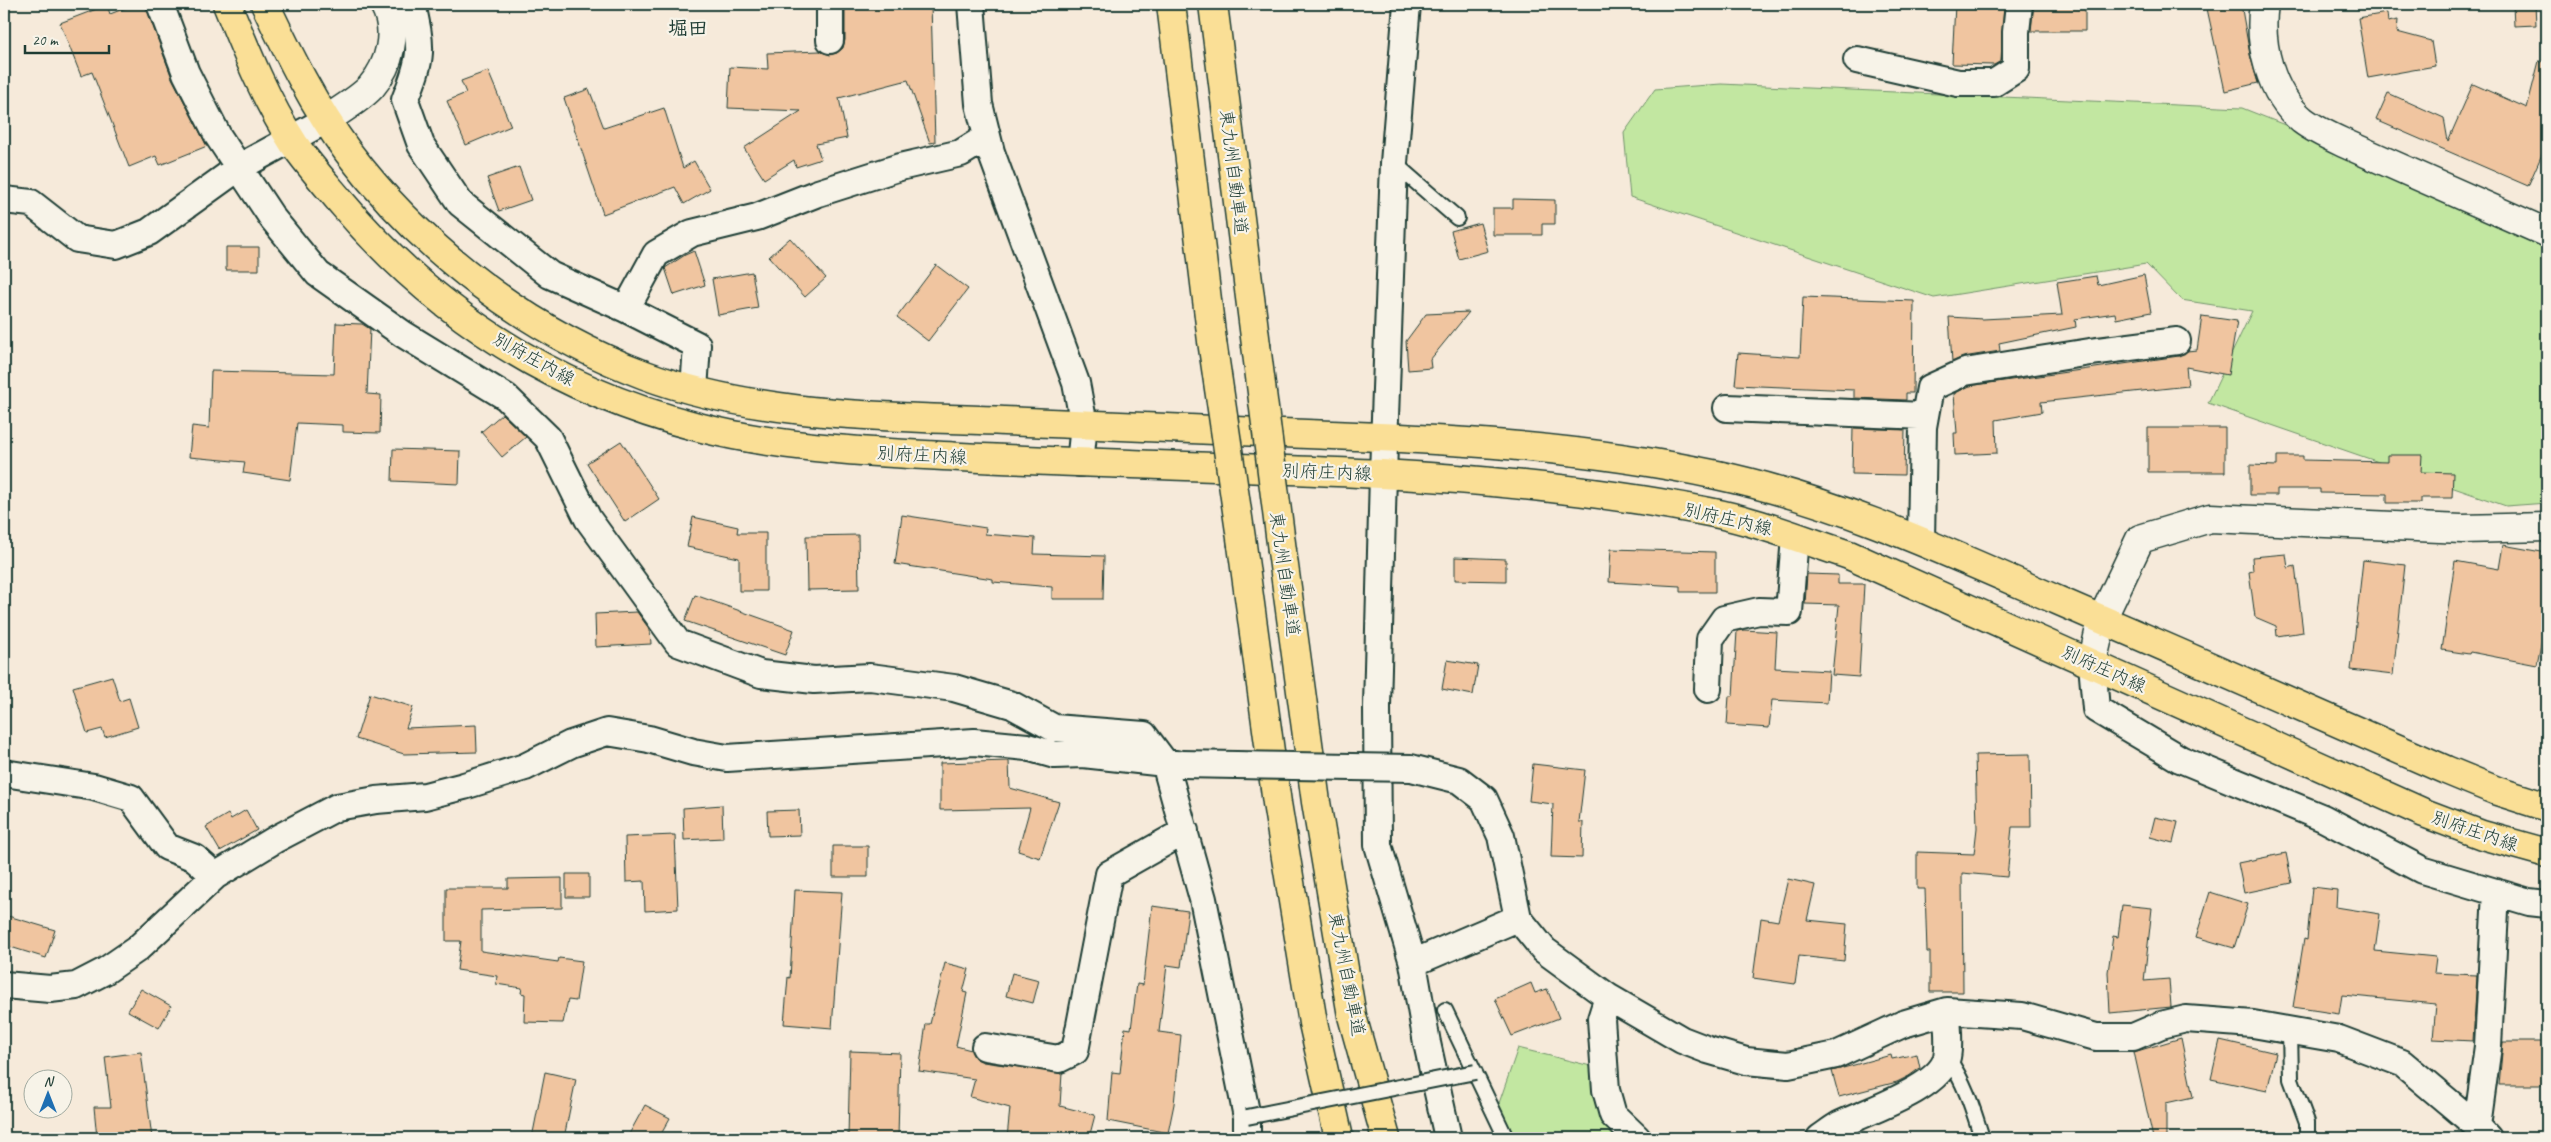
<svg xmlns="http://www.w3.org/2000/svg" width="2551" height="1142" viewBox="0 0 2551 1142" font-family="Caveat,'Klee One',sans-serif">
<style>
.green{fill:#c2e7a1;stroke:#70926a}
.building{fill:#f0c5a0;stroke:#1f3d34}
.lines{fill:none;stroke-linecap:round;stroke-linejoin:round}
.service-casing{stroke:#1f3d34;stroke-width:18}
.minor-casing{stroke:#1f3d34;stroke-width:30}
.tertiary-casing{stroke:#1f3d34;stroke-width:31}
.primary-casing{stroke:#1f3d34;stroke-width:31}
.motorway-casing{stroke:#1f3d34;stroke-width:31}
.service{stroke:#f7f3e8;stroke-width:14}
.minor{stroke:#f7f3e8;stroke-width:26}
.tertiary{stroke:#f7f3e8;stroke-width:28}
.primary{stroke:#fadf96;stroke-width:28}
.motorway{stroke:#fadf96;stroke-width:28}
.service-bridge-casing{stroke:#1f3d34;stroke-width:18;stroke-linecap:butt}
.minor-bridge-casing{stroke:#1f3d34;stroke-width:30;stroke-linecap:butt}
.motorway-bridge-casing{stroke:#1f3d34;stroke-width:31;stroke-linecap:butt}
.service-bridge{stroke:#f7f3e8;stroke-width:14}
.minor-bridge{stroke:#f7f3e8;stroke-width:26}
.motorway-bridge{stroke:#fadf96;stroke-width:28}
.labels{text-anchor:middle;dominant-baseline:central;stroke-width:4.5;stroke-linejoin:round;paint-order:stroke}
.street-label{font-size:18px;fill:#1f3d34;stroke:#f7f3e8}
.quarter-label{font-size:20px;font-weight:bold;fill:#1f3d34;stroke:#f7f3e8}
</style>
<rect width="100%" height="100%" fill="#f6eada"/>
<filter id="ink" filterUnits="userSpaceOnUse"><feTurbulence type="fractalNoise" baseFrequency=".02" numOctaves="2"/><feDisplacementMap in="SourceGraphic" scale="10" xChannelSelector="R" yChannelSelector="G"/><feConvolveMatrix kernelMatrix="1 2 1 2 8 2 1 2 1" color-interpolation-filters="sRGB"/></filter>
<g filter="url(#ink)">
<!-- green -->
<path class="green" d="M 1721,84 L 2242,108 L 2547,229 L 2547,503 L 2506,506 L 2208,403 L 2252,311 L 2181,300 L 2146,264 L 1934,298 L 1630,197 L 1624,133 L 1655,89 Z
M 1518,1048 L 1599,1068 L 1623,1138 L 1513,1138 L 1497,1109 Z"/>
<!-- building -->
<path class="building" d="M 136,4 L 145,4 L 172,78 L 207,146 L 160,165 L 156,156 L 129,167 L 92,72 L 81,76 L 60,23 L 107,5 L 110,14 Z
M 845,4 L 931,4 L 935,142 L 930,143 L 908,80 L 839,98 L 847,138 L 816,144 L 821,159 L 796,167 L 794,160 L 764,179 L 744,148 L 801,111 L 728,108 L 730,67 L 768,69 L 767,53 L 820,51 L 830,55 L 837,53 L 843,48 L 845,40 Z
M 1955,4 L 2004,4 L 2001,61 L 1994,65 L 1952,64 Z
M 2034,4 L 2085,4 L 2085,31 L 2031,31 Z
M 2206,4 L 2241,4 L 2250,55 L 2258,83 L 2225,91 Z
M 2513,4 L 2535,4 L 2536,25 L 2514,26 Z
M 2387,13 L 2388,22 L 2398,20 L 2397,32 L 2431,41 L 2435,66 L 2368,78 L 2358,18 Z
M 2539,61 L 2547,62 L 2547,143 L 2528,186 L 2376,120 L 2388,93 L 2444,118 L 2448,141 L 2473,84 L 2527,108 Z
M 488,71 L 511,126 L 466,145 L 447,101 L 466,93 L 461,81 Z
M 589,89 L 604,128 L 664,108 L 683,168 L 694,161 L 710,189 L 684,204 L 675,187 L 603,214 L 564,98 Z
M 519,167 L 531,200 L 499,211 L 487,178 Z
M 1513,199 L 1555,200 L 1555,224 L 1542,224 L 1542,235 L 1493,235 L 1493,208 L 1513,208 Z
M 1480,223 L 1488,251 L 1459,259 L 1451,231 Z
M 790,238 L 826,278 L 805,297 L 769,257 Z
M 226,247 L 259,247 L 259,270 L 226,270 Z
M 694,251 L 705,285 L 674,295 L 665,268 L 685,255 Z
M 936,265 L 968,289 L 928,341 L 897,317 Z
M 752,272 L 758,308 L 718,315 L 712,279 Z
M 2144,275 L 2151,312 L 2116,319 L 2115,313 L 2075,319 L 2076,327 L 1999,343 L 2000,351 L 1963,357 L 1952,362 L 1949,317 L 1983,319 L 2062,315 L 2057,282 L 2096,276 L 2098,285 Z
M 1803,297 L 1914,301 L 1913,393 L 1906,393 L 1906,400 L 1854,398 L 1854,390 L 1735,385 L 1738,353 L 1800,357 Z
M 1469,312 L 1430,360 L 1431,368 L 1408,370 L 1406,341 L 1426,314 Z
M 2202,316 L 2237,321 L 2228,375 L 2186,367 L 2188,386 L 2041,402 L 2042,412 L 1996,420 L 1997,453 L 1955,455 L 1954,433 L 1957,433 L 1954,394 L 1969,386 L 2179,356 L 2187,351 L 2197,350 Z
M 336,323 L 362,324 L 370,329 L 367,394 L 381,395 L 380,433 L 343,432 L 343,425 L 297,423 L 290,480 L 243,473 L 245,462 L 189,457 L 192,426 L 209,428 L 211,371 L 334,374 Z
M 502,414 L 526,437 L 502,457 L 481,432 Z
M 1853,428 L 1905,430 L 1904,475 L 1852,474 Z
M 2148,428 L 2225,428 L 2225,472 L 2148,472 Z
M 621,441 L 659,499 L 625,522 L 587,463 Z
M 393,449 L 460,451 L 459,484 L 392,481 Z
M 2387,455 L 2422,455 L 2421,472 L 2453,473 L 2452,498 L 2421,498 L 2421,503 L 2387,503 L 2387,494 L 2320,493 L 2320,489 L 2277,489 L 2277,495 L 2250,495 L 2250,465 L 2277,466 L 2277,456 L 2303,456 L 2303,460 L 2387,462 Z
M 902,515 L 986,528 L 985,534 L 1035,538 L 1034,554 L 1104,556 L 1103,599 L 1052,599 L 1052,587 L 993,582 L 993,579 L 895,564 Z
M 693,517 L 738,527 L 737,533 L 766,533 L 766,591 L 739,591 L 739,558 L 687,547 Z
M 858,535 L 859,589 L 807,590 L 806,536 Z
M 2503,545 L 2547,553 L 2543,576 L 2547,577 L 2547,612 L 2537,665 L 2470,652 L 2469,654 L 2442,650 L 2455,561 L 2499,569 Z
M 1611,549 L 1715,552 L 1715,592 L 1680,592 L 1680,586 L 1609,582 Z
M 2286,554 L 2288,568 L 2295,566 L 2303,632 L 2277,636 L 2276,626 L 2255,617 L 2249,572 L 2253,571 L 2252,557 Z
M 1455,557 L 1506,559 L 1506,581 L 1455,580 Z
M 2363,560 L 2405,565 L 2393,675 L 2351,670 Z
M 1807,574 L 1838,575 L 1838,584 L 1864,584 L 1859,677 L 1832,675 L 1839,605 L 1805,604 Z
M 695,595 L 794,630 L 785,655 L 685,621 Z
M 637,612 L 650,630 L 651,644 L 596,647 L 595,614 Z
M 1744,630 L 1777,632 L 1775,668 L 1829,671 L 1827,703 L 1772,700 L 1769,728 L 1727,725 L 1729,696 L 1733,696 L 1737,631 Z
M 1447,660 L 1478,665 L 1473,695 L 1442,689 Z
M 112,676 L 120,701 L 129,698 L 138,727 L 105,737 L 102,729 L 87,733 L 73,687 Z
M 370,694 L 413,707 L 406,728 L 476,725 L 477,752 L 404,754 L 356,739 Z
M 2030,754 L 2031,827 L 2012,827 L 2007,877 L 1962,873 L 1963,992 L 1930,992 L 1930,952 L 1927,952 L 1925,889 L 1917,889 L 1917,852 L 1974,854 L 1977,828 L 1975,755 Z
M 1009,761 L 1010,788 L 1059,802 L 1040,858 L 1018,851 L 1030,808 L 940,810 L 940,763 Z
M 1533,764 L 1585,770 L 1579,822 L 1583,822 L 1582,858 L 1551,857 L 1553,804 L 1529,801 Z
M 722,805 L 723,838 L 684,840 L 683,808 Z
M 246,810 L 257,830 L 220,851 L 206,827 L 228,814 L 231,819 Z
M 799,810 L 800,835 L 768,836 L 767,811 Z
M 2155,817 L 2178,822 L 2173,843 L 2150,837 Z
M 675,835 L 678,909 L 645,911 L 644,881 L 626,882 L 625,837 Z
M 833,846 L 868,846 L 868,877 L 833,877 Z
M 2286,853 L 2292,883 L 2244,893 L 2238,863 Z
M 566,874 L 589,874 L 589,897 L 566,897 Z
M 562,878 L 562,908 L 481,910 L 481,951 L 558,962 L 559,958 L 582,961 L 576,1001 L 568,1000 L 563,1023 L 524,1022 L 525,994 L 521,993 L 522,988 L 496,984 L 497,976 L 457,970 L 461,941 L 446,941 L 446,888 L 508,888 L 508,879 Z
M 1788,879 L 1815,885 L 1807,920 L 1847,924 L 1844,961 L 1799,956 L 1795,984 L 1753,978 L 1761,918 L 1778,921 Z
M 2312,887 L 2337,890 L 2336,907 L 2380,914 L 2375,951 L 2436,957 L 2434,973 L 2477,975 L 2473,1041 L 2433,1039 L 2436,1004 L 2342,995 L 2339,1014 L 2293,1007 L 2304,939 L 2307,940 Z
M 795,890 L 842,892 L 832,1028 L 784,1024 L 788,977 L 790,978 Z
M 2210,892 L 2248,904 L 2234,948 L 2196,937 Z
M 2122,905 L 2152,908 L 2144,981 L 2169,979 L 2171,1007 L 2110,1013 L 2108,972 L 2113,936 L 2118,937 Z
M 1152,906 L 1188,911 L 1181,967 L 1167,965 L 1159,1032 L 1181,1035 L 1174,1104 L 1168,1133 L 1108,1121 L 1112,1072 L 1120,1073 L 1125,1028 L 1131,1029 L 1137,984 L 1143,985 Z
M 8,916 L 55,930 L 46,958 L 4,945 L 4,930 Z
M 945,963 L 969,969 L 963,992 L 967,993 L 956,1046 L 971,1050 L 975,1058 L 983,1062 L 1062,1073 L 1060,1106 L 1095,1115 L 1089,1138 L 1007,1138 L 1010,1108 L 970,1097 L 975,1079 L 919,1071 L 926,1024 L 930,1024 Z
M 1012,973 L 1039,980 L 1033,1003 L 1006,996 Z
M 1531,983 L 1535,993 L 1547,989 L 1559,1018 L 1512,1036 L 1495,999 Z
M 141,989 L 171,1006 L 159,1028 L 128,1011 Z
M 2181,1038 L 2193,1097 L 2166,1103 L 2166,1138 L 2153,1138 L 2134,1052 Z
M 2220,1040 L 2276,1053 L 2267,1091 L 2211,1079 Z
M 2503,1042 L 2547,1042 L 2547,1085 L 2499,1085 Z
M 850,1051 L 900,1053 L 898,1138 L 848,1138 Z
M 141,1052 L 152,1138 L 97,1138 L 94,1107 L 111,1107 L 105,1057 Z
M 1917,1054 L 1920,1068 L 1909,1076 L 1897,1082 L 1839,1097 L 1832,1071 L 1891,1055 L 1892,1059 Z
M 545,1072 L 576,1079 L 564,1138 L 532,1138 Z
M 645,1105 L 670,1118 L 659,1138 L 627,1138 Z"/>
<g class="lines">
<defs>
<path id="service" d="M 1394,163 L 1457,218
M 1445,1010 L 1506,1138
M 2290,1030 L 2291,1079 L 2307,1122 L 2307,1138
M 1947,1057 C 1965,1082 1973,1109 1982,1138"/>
<path id="minor" d="M 160,4 L 186,73 L 218,136 L 273,219 L 318,274 L 403,334 L 506,397 L 548,438 L 588,519 L 678,643 L 761,674 L 814,680 L 870,677 L 954,688 L 1012,705 L 1054,728 L 1144,735 L 1165,763 L 1175,764
M 412,4 C 422,49 423,56 405,100 L 421,145 L 460,203 L 550,275 L 626,309 L 697,345 L 694,390
M 830,4 L 830,40
M 971,4 L 979,104 L 991,152 L 1076,383 L 1084,425 L 1080,463
M 1407,4 L 1394,163 L 1383,474 L 1377,707 L 1378,845 L 1413,963 L 1427,1043 L 1448,1138
M 1857,60 L 1958,83 L 1994,83 L 2016,69 L 2016,32 L 2019,4
M 4,200 L 31,203 L 77,239 L 116,245 L 149,232 L 238,168 L 326,120
M 626,309 L 656,254 L 692,233 L 757,217 L 818,193 L 900,167 L 961,153 L 987,137
M 1727,408 L 1925,416
M 1921,541 L 1923,427 L 1930,388 L 1965,372 L 2090,352 L 2177,341
M 2092,664 L 2096,709 L 2180,759 L 2323,818 L 2422,870 L 2529,902 L 2547,904
M 1708,689 L 1710,639 L 1724,619 L 1759,611 L 1789,612 L 1795,537
M 1411,768 L 1459,780 L 1484,799 L 1501,836 L 1518,918 L 1544,950 L 1608,997 L 1682,1040 L 1708,1050 L 1746,1061 L 1788,1065 L 1836,1055 L 1903,1024 L 1947,1011 L 2022,1016 L 2096,1037 L 2133,1037 L 2161,1025 L 2186,1019 L 2253,1024 L 2339,1039 L 2402,1063 L 2477,1126 L 2488,1138
M 4,773 L 94,787 L 131,798 L 167,847 L 195,858 L 215,876
M 1413,963 L 1518,918
M 4,985 L 50,989 L 76,986 L 105,971 L 137,949 L 215,876 L 276,839 L 337,807 L 376,800 L 425,796 L 464,786 L 525,767 L 571,744 L 607,732 L 649,739 L 693,752 L 727,758 L 974,742 L 1027,747 L 1055,755 L 1083,754 L 1165,763 L 1203,899 L 1247,1117 L 1247,1138
M 1608,997 L 1601,1019 L 1606,1090 L 1613,1115 L 1637,1138
M 985,1047 L 1059,1059 L 1075,1051 L 1109,874 L 1185,831
M 2477,1126 L 2488,1046 L 2496,892
M 1820,1138 C 1826,1134 1832,1129 1839,1125 C 1865,1112 1941,1088 1947,1057 C 1950,1043 1947,1026 1947,1011"/>
<path id="tertiary" d="M 2264,4 C 2258,44 2270,93 2302,120 C 2315,130 2331,137 2346,144 L 2547,233
M 326,120 C 340,110 359,100 371,87 C 390,65 399,31 384,4
M 2092,664 L 2102,619 L 2140,539 L 2210,518 L 2462,529 L 2547,527"/>
<path id="primary" d="M 227,4 C 246,51 266,101 294,144 C 308,164 324,182 340,201 C 435,314 554,390 698,427 C 783,449 873,452 961,457 C 1101,464 1242,467 1382,474 C 1491,480 1602,491 1709,512 C 1757,521 1803,540 1849,555 L 2424,813 L 2482,835 L 2547,853
M 265,4 C 289,55 314,106 348,152 C 422,250 529,332 645,375 C 758,417 884,416 1004,421 C 1105,426 1206,430 1307,434 C 1444,439 1582,446 1717,475 C 1838,501 1945,551 2057,600 C 2187,656 2317,714 2446,770 L 2497,791 L 2547,807"/>
<path id="motorway" d="M 1171,4 L 1212,341
M 1213,4 L 1256,345
M 1242,545 L 1277,803 L 1313,1023 L 1339,1138
M 1282,551 L 1316,802 L 1352,1016 L 1386,1138"/>
</defs>
<!-- service casing -->
<use href="#service" class="service-casing"/>
<!-- minor casing -->
<use href="#minor" class="minor-casing"/>
<!-- tertiary casing -->
<use href="#tertiary" class="tertiary-casing"/>
<!-- primary casing -->
<use href="#primary" class="primary-casing"/>
<!-- motorway casing -->
<use href="#motorway" class="motorway-casing"/>
<!-- service -->
<use href="#service" class="service"/>
<!-- minor -->
<use href="#minor" class="minor"/>
<!-- tertiary -->
<use href="#tertiary" class="tertiary"/>
<!-- primary -->
<use href="#primary" class="primary"/>
<!-- motorway -->
<use href="#motorway" class="motorway"/>
<defs>
<path id="service-bridge" d="M 1247,1117 L 1475,1072"/>
<path id="minor-bridge" d="M 1181,764 L 1411,768"/>
<path id="motorway-bridge" d="M 1212,341 L 1242,545
M 1256,345 L 1282,551"/>
</defs>
<!-- service-bridge casing -->
<use href="#service-bridge" class="service-bridge-casing"/>
<!-- minor-bridge casing -->
<use href="#minor-bridge" class="minor-bridge-casing"/>
<!-- motorway-bridge casing -->
<use href="#motorway-bridge" class="motorway-bridge-casing"/>
<!-- service-bridge -->
<use href="#service-bridge" class="service-bridge"/>
<!-- minor-bridge -->
<use href="#minor-bridge" class="minor-bridge"/>
<!-- motorway-bridge -->
<use href="#motorway-bridge" class="motorway-bridge"/>
</g>
</g>
<g class="labels">
<!-- street labels -->
<g class="street-label">
<text transform="translate(1234 172) rotate(83)">東九州自動車道</text>
<text transform="translate(534 359) rotate(29)">別府庄内線</text>
<text transform="translate(922 455) rotate(3)">別府庄内線</text>
<text transform="translate(1327 472) rotate(2)">別府庄内線</text>
<text transform="translate(1728 519) rotate(13)">別府庄内線</text>
<text transform="translate(1285 574) rotate(82)">東九州自動車道</text>
<text transform="translate(2104 669) rotate(24)">別府庄内線</text>
<text transform="translate(2475 831) rotate(19)">別府庄内線</text>
<text transform="translate(1347 974) rotate(79)">東九州自動車道</text>
</g>
<!-- quarter labels -->
<g class="quarter-label">
<text x="688" y="28">堀田</text>
</g>
</g>
<!-- margin -->
<rect width="2551" height="1142" fill="none" stroke="#f7f3e8" stroke-width="20"/>
<rect x="10" y="10" width="2531" height="1122" fill="none" stroke="#1f3d34" stroke-width="2" filter="url(#ink)"/>
<!-- north arrow -->
<g transform="translate(48 1094)"><circle r="24" fill="#f7f3e8" stroke="#a1aaa0"/>
<path d="M0-4L9 19L0 12L-9 19Z" fill="#1f6fb2"/>
<text y="-8" font-size="14" font-weight="bold" text-anchor="middle" fill="#1f3d34">N</text>
</g>
<!-- scale -->
<path d="M25 45v8h84v-8" fill="none" stroke="#1f3d34" stroke-width="2.5"/>
<text x="32" y="45" font-size="15" fill="#1f3d34" stroke="#f7f3e8" stroke-width="4" paint-order="stroke">20 m</text>
</svg>
